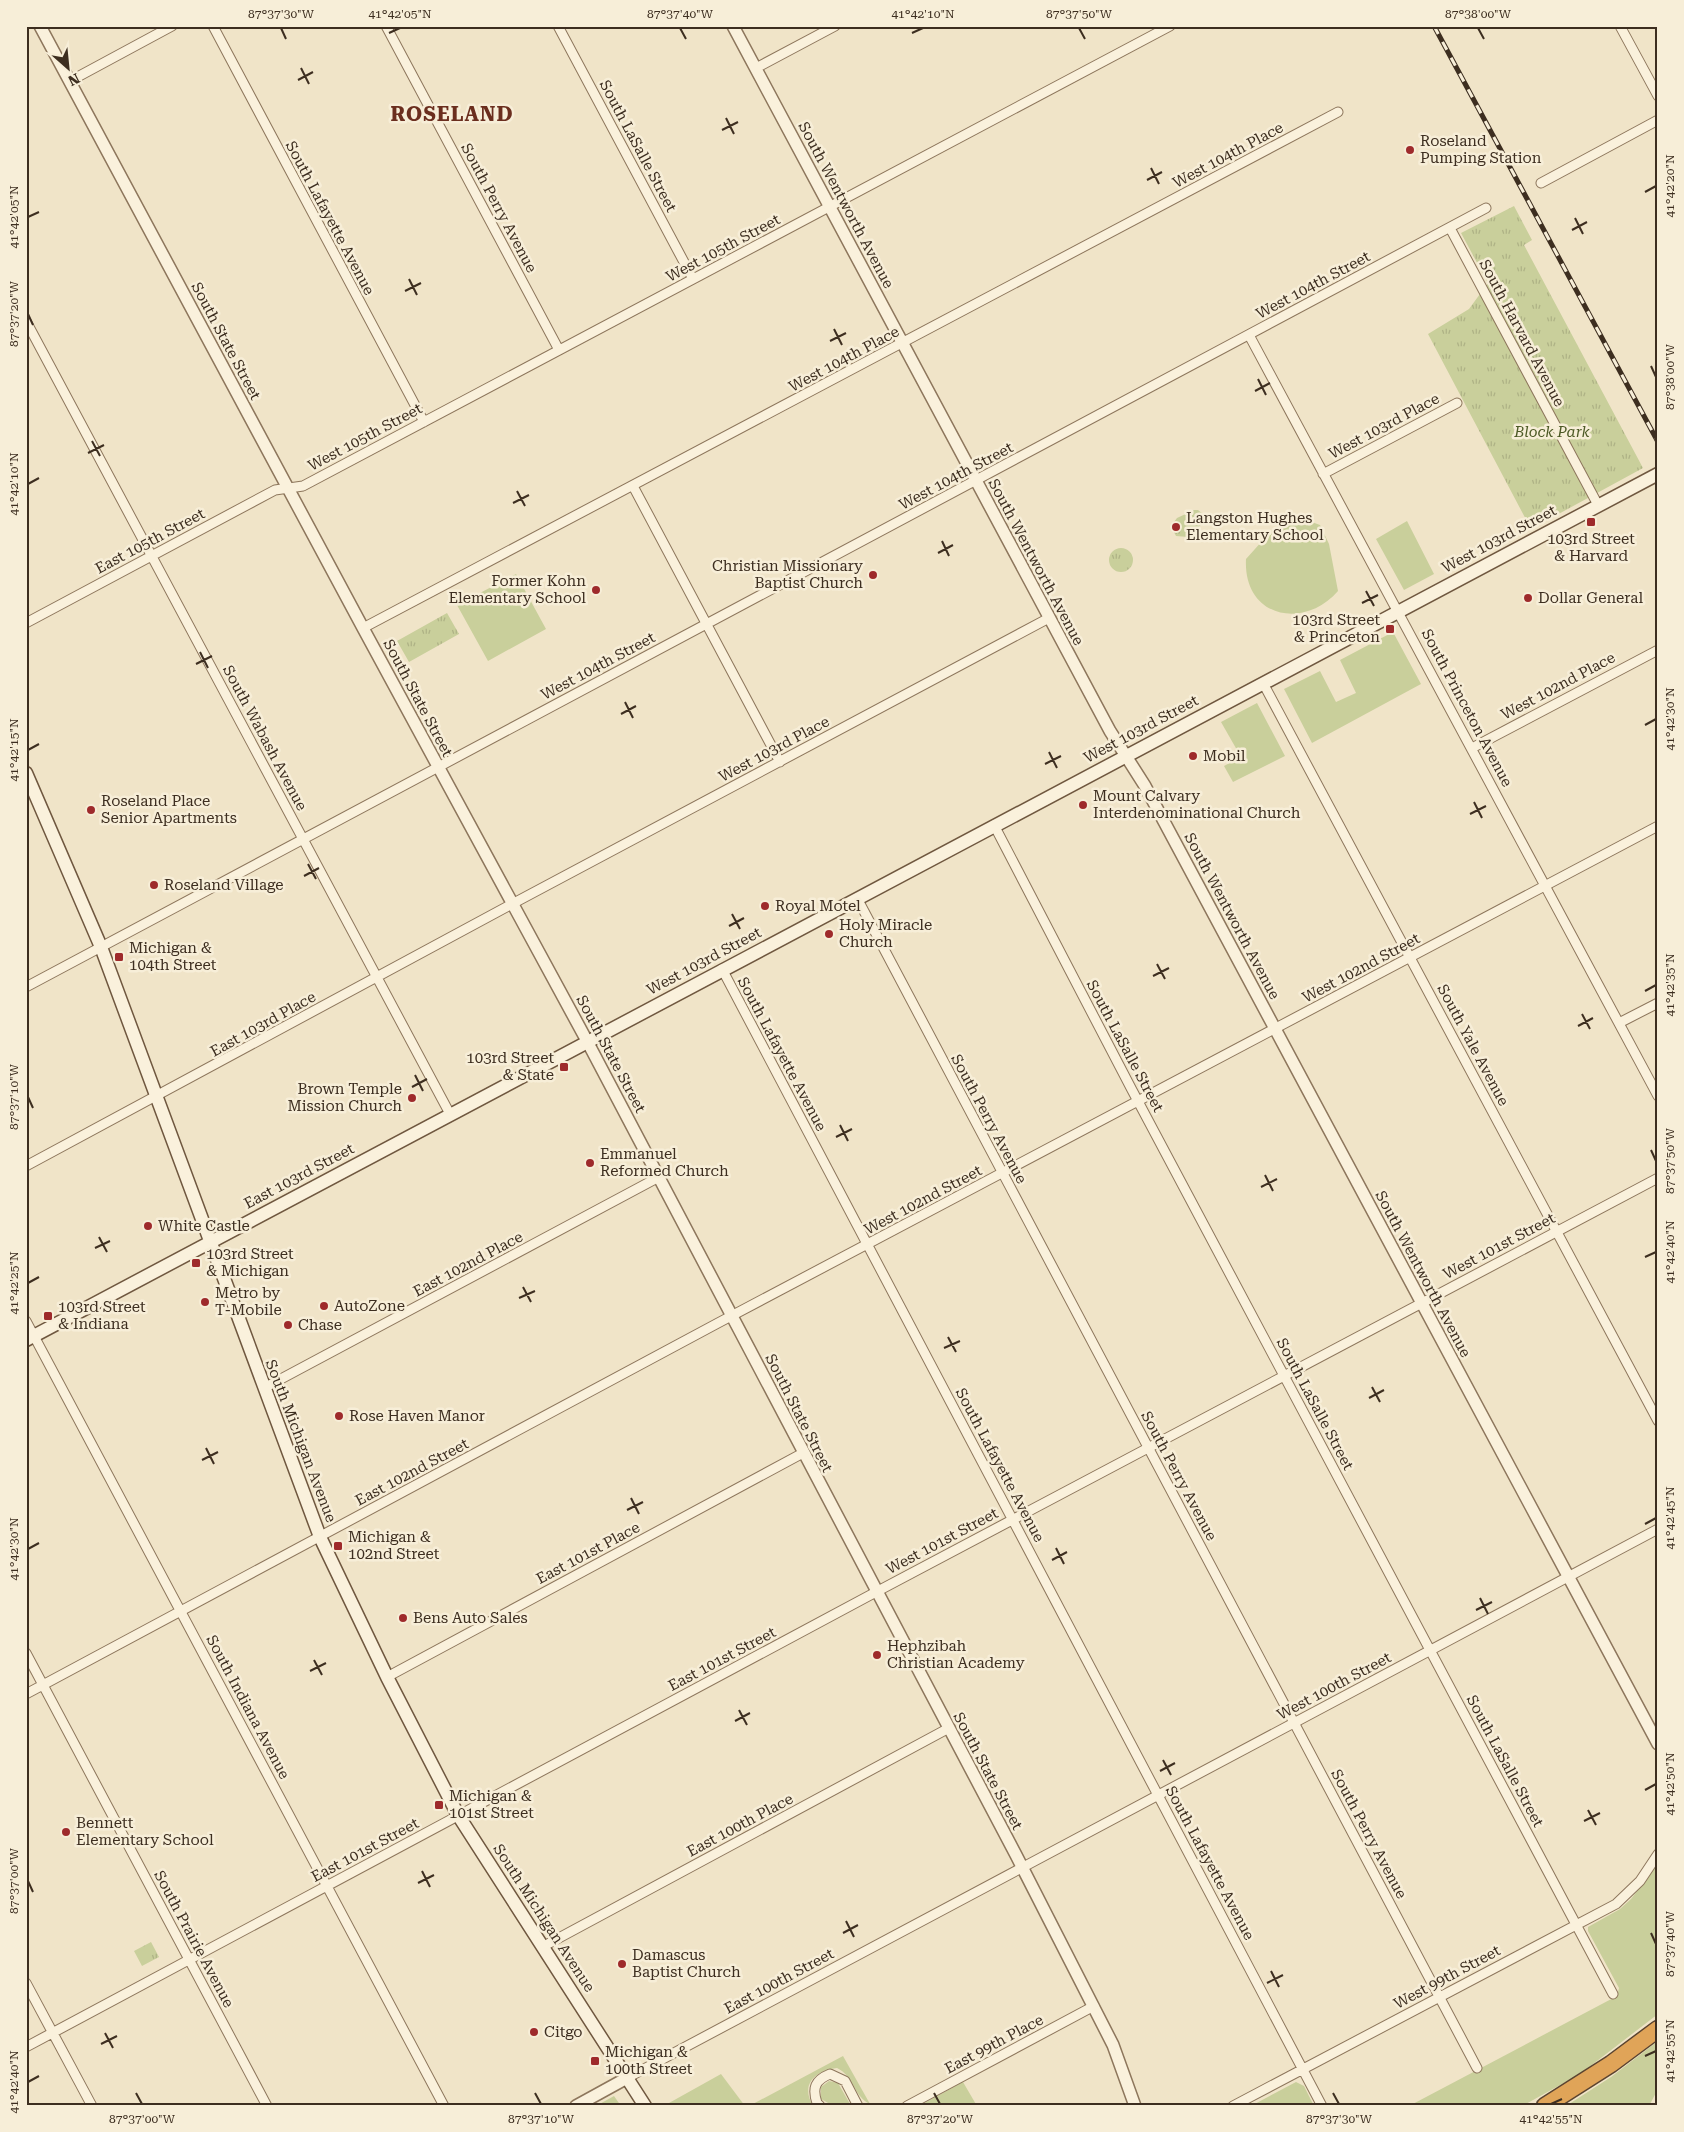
<svg xmlns="http://www.w3.org/2000/svg" width="1684" height="2132" viewBox="0 0 1684 2132" font-family="'Roboto Serif',serif">
<style>
.green{fill:#c9cf9b}
.park{fill:url(#park-tufts)}
.lines{fill:none;stroke-linecap:round;stroke-linejoin:round}
.minor-casing{stroke:#8d765c;stroke-width:11}
.tertiary-casing{stroke:#8d765c;stroke-width:14}
.secondary-casing{stroke:#6f573f;stroke-width:15}
.motorway-casing{stroke:#5b4430;stroke-width:19}
.minor{stroke:#faf1dc;stroke-width:9}
.tertiary{stroke:#faf1dc;stroke-width:11}
.secondary{stroke:#faf1dc;stroke-width:12}
.motorway{stroke:#e0a458;stroke-width:16}
.rail-casing{stroke:#3d2e20;stroke-width:5}
.rail{stroke:#f7eed8;stroke-width:3;stroke-dasharray:9;stroke-linecap:butt}
.ticks{fill:none;stroke:#3d2e20;stroke-width:2}
.poi-dot{fill:#9e2a2b;stroke:#f7eed8;stroke-width:2}
.labels{text-anchor:middle;dominant-baseline:central;stroke-width:5;stroke-linejoin:round;paint-order:stroke}
.poi-label{font-size:15px;fill:#3d2e20;stroke:#f7eed8;text-anchor:start}
.street-label{font-size:15px;fill:#3d2e20;stroke:#f7eed8}
.park-label{font-size:15px;font-style:italic;fill:#4d5a26;stroke:#f7eed8}
.district-label{font-size:20px;font-weight:bold;letter-spacing:1px;fill:#6b2e1e;stroke:#f7eed8}
.neatline{fill:none;stroke:#3d2e20;stroke-width:2}
.ticks-label{font-size:12px;text-anchor:middle;fill:#3d2e20}
</style>
<defs>
<pattern id="park-tufts" width="24" height="20" patternUnits="userSpaceOnUse" patternTransform="scale(1.25)"><rect width="24" height="20" fill="#c9cf9b"/><path d="M3 7l-1-3M5 7V3M7 7l1-3M15 17l-1-3M17 17v-4M19 17l1-3" fill="none" stroke="#aeb285"/></pattern>
</defs>
<rect width="100%" height="100%" fill="#f0e4c8"/>
<!-- green -->
<path class="green" d="M 1298,517 L 1320,525 L 1329,544 L 1338,591 C 1303,631 1243,617 1246,559 L 1273,529 Z
M 1407,521 L 1434,574 L 1404,590 L 1376,539 Z
M 516,574 L 546,629 L 488,661 L 457,605 Z
M 1393,632 L 1421,684 L 1312,743 L 1284,689 L 1320,671 L 1336,702 L 1356,693 L 1340,660 Z
M 1257,703 L 1285,756 L 1233,782 L 1224,766 L 1241,757 L 1221,722 Z
M 1658,1864 L 1658,2014 L 1580,2074 L 1522,2106 L 1409,2106 L 1617,1996 L 1619,1988 L 1588,1931 L 1588,1927 L 1620,1909 L 1631,1899 Z
M 1658,2041 L 1658,2089 L 1649,2106 L 1566,2106 L 1611,2077 Z
M 843,2056 L 870,2104 C 854,2097 854,2076 837,2068 C 815,2071 800,2084 813,2106 L 671,2106 L 669,2103 L 721,2074 L 745,2106 L 751,2105 Z
M 829,2081 L 838,2083 L 850,2104 L 830,2104 L 821,2099 L 821,2087 Z
M 963,2082 L 977,2106 L 919,2106 Z
M 1296,2082 L 1304,2086 L 1314,2106 L 1251,2106 Z
M 614,2096 L 621,2106 L 596,2106 Z"/>
<!-- park -->
<path class="park" d="M 1514,206 L 1532,240 L 1524,245 L 1643,468 L 1531,529 L 1428,334 L 1469,309 L 1488,283 L 1461,233 Z
M 1194,510 L 1198,510 L 1203,514 L 1203,523 L 1188,537 L 1176,536 L 1171,526 L 1177,518 Z
M1109 560a12 12 0 1 1 24 0a12 12 0 1 1-24 0Z
M 447,613 L 459,634 L 409,662 L 397,641 Z
M 151,1942 L 159,1957 L 142,1966 L 134,1951 Z"/>
<g class="lines">
<defs>
<path id="minor" d="M 213,26 L 424,422
M 386,26 L 559,350
M 558,26 L 693,279
M 1620,26 L 1658,96
M 756,68 L 835,26
M 70,81 L 172,26
M 1541,183 L 1658,120
M 1450,228 L 1598,505
M 26,321 L 450,1114
M 1249,335 L 1658,1096
M 1323,474 L 1457,403
M 633,486 L 780,762
M 26,623 L 275,490 L 303,486 L 1170,26
M 363,628 L 1338,112
M 1263,683 L 1658,1421
M 1472,748 L 1658,650
M 994,825 L 1132,1090 L 1613,1994
M 857,898 L 1477,2068
M 722,969 L 1322,2106
M 26,987 L 1486,208
M 1619,1023 L 1658,1003
M 26,1166 L 512,904 L 1049,618
M 26,1321 L 444,2106
M 264,1388 L 659,1177
M 26,1653 L 267,2106
M 387,1677 L 803,1453
M 26,1694 L 718,1323 L 1658,826
M 544,1946 L 949,1728
M 26,1983 L 92,2106
M 26,2047 L 876,1592 L 1658,1178
M 627,2078 L 1658,1529
M 820,2106 L 817,2103 C 812,2088 815,2080 830,2074 L 845,2081 L 858,2106
M 907,2106 L 1094,2006
M 1233,2106 L 1616,1904 L 1640,1881 L 1658,1854"/>
<path id="tertiary" d="M 40,26 L 363,628 L 587,1041 L 1016,1855 L 1113,2045 L 1135,2106
M 733,26 L 1110,731 L 1145,786 L 1658,1744
M 576,2106 L 627,2078"/>
<path id="secondary" d="M 26,773 L 101,947 L 320,1537 L 387,1677 L 458,1815 L 645,2106
M 26,1340 L 1658,474"/>
<path id="motorway" d="M 1545,2106 L 1611,2064 L 1658,2029"/>
</defs>
<!-- minor casing -->
<use href="#minor" class="minor-casing"/>
<!-- tertiary casing -->
<use href="#tertiary" class="tertiary-casing"/>
<!-- secondary casing -->
<use href="#secondary" class="secondary-casing"/>
<!-- motorway casing -->
<use href="#motorway" class="motorway-casing"/>
<!-- minor -->
<use href="#minor" class="minor"/>
<!-- tertiary -->
<use href="#tertiary" class="tertiary"/>
<!-- secondary -->
<use href="#secondary" class="secondary"/>
<!-- motorway -->
<use href="#motorway" class="motorway"/>
<defs>
<path id="rail" d="M 1434,26 L 1658,442"/>
</defs>
<!-- rail casing -->
<use href="#rail" class="rail-casing"/>
<!-- rail -->
<use href="#rail" class="rail"/>
</g>
<!-- ticks -->
<path class="ticks" d="M 281,28 L 286,39M 680,28 L 686,39M 1079,28 L 1085,39M 1478,28 L 1484,39M 389,33 L 400,28M 912,33 L 923,28M 301,68 L 309,84M 298,80 L 313,72M 726,118 L 734,134M 722,130 L 738,122M 1151,168 L 1159,184M 1147,180 L 1162,172M 1645,192 L 1656,186M 28,217 L 39,212M 1575,218 L 1583,234M 1572,230 L 1587,222M 409,279 L 417,295M 405,291 L 421,283M 28,314 L 33,325M 834,329 L 842,345M 830,341 L 846,333M 1651,366 L 1656,377M 1258,379 L 1266,395M 1255,391 L 1270,383M 92,441 L 100,456M 88,453 L 104,445M 28,484 L 39,478M 517,491 L 525,506M 513,503 L 529,495M 942,541 L 949,556M 938,553 L 953,545M 1366,591 L 1374,606M 1362,603 L 1378,595M 200,652 L 208,668M 196,664 L 212,656M 625,702 L 633,718M 621,714 L 636,706M 1645,725 L 1656,719M 28,750 L 39,744M 1049,752 L 1057,768M 1045,764 L 1061,756M 1474,802 L 1482,818M 1470,814 L 1486,806M 308,864 L 316,879M 304,876 L 319,868M 732,914 L 740,929M 729,926 L 744,918M 1157,964 L 1165,979M 1153,976 L 1169,968M 1645,991 L 1656,985M 1582,1014 L 1590,1029M 1578,1026 L 1593,1018M 415,1075 L 423,1091M 412,1087 L 427,1079M 28,1097 L 33,1108M 840,1125 L 848,1141M 836,1137 L 852,1129M 1651,1150 L 1656,1161M 1265,1175 L 1273,1191M 1261,1187 L 1277,1179M 99,1237 L 107,1252M 95,1248 L 110,1241M 1645,1257 L 1656,1252M 28,1283 L 39,1277M 523,1287 L 531,1302M 519,1298 L 535,1291M 948,1337 L 956,1352M 944,1348 L 960,1341M 1372,1387 L 1380,1402M 1369,1398 L 1384,1390M 206,1448 L 214,1464M 202,1460 L 218,1452M 631,1498 L 639,1514M 627,1510 L 643,1502M 1645,1524 L 1656,1518M 1056,1548 L 1064,1564M 28,1549 L 39,1543M 1052,1560 L 1067,1552M 1480,1598 L 1488,1614M 1476,1610 L 1492,1602M 314,1660 L 322,1675M 310,1671 L 326,1663M 739,1710 L 747,1725M 735,1721 L 750,1713M 1163,1760 L 1171,1775M 1160,1771 L 1175,1763M 1645,1790 L 1656,1784M 1588,1810 L 1596,1825M 1584,1821 L 1600,1813M 422,1871 L 430,1887M 28,1881 L 33,1892M 418,1883 L 434,1875M 846,1921 L 854,1937M 843,1933 L 858,1925M 1651,1933 L 1656,1944M 1271,1971 L 1279,1987M 1267,1983 L 1283,1975M 105,2033 L 113,2048M 101,2044 L 117,2036M 1645,2056 L 1656,2051M 28,2082 L 39,2076M 136,2093 L 142,2104M 535,2093 L 541,2104M 934,2093 L 940,2104M 1333,2093 L 1339,2104M 1551,2104 L 1562,2099"/>
<!-- markers -->
<g class="poi-dot">
<circle cx="1410" cy="150" r="5"/>
<rect x="1586" y="517" width="10" height="10" rx="2.5"/>
<circle cx="1176" cy="527" r="5"/>
<circle cx="873" cy="575" r="5"/>
<circle cx="596" cy="590" r="5"/>
<circle cx="1528" cy="598" r="5"/>
<rect x="1385" y="624" width="10" height="10" rx="2.5"/>
<circle cx="1193" cy="756" r="5"/>
<circle cx="1083" cy="805" r="5"/>
<circle cx="91" cy="810" r="5"/>
<circle cx="154" cy="885" r="5"/>
<circle cx="765" cy="906" r="5"/>
<circle cx="829" cy="934" r="5"/>
<rect x="114" y="952" width="10" height="10" rx="2.5"/>
<rect x="559" y="1062" width="10" height="10" rx="2.5"/>
<circle cx="412" cy="1098" r="5"/>
<circle cx="590" cy="1163" r="5"/>
<circle cx="148" cy="1226" r="5"/>
<rect x="191" y="1258" width="10" height="10" rx="2.5"/>
<circle cx="205" cy="1302" r="5"/>
<circle cx="324" cy="1306" r="5"/>
<rect x="43" y="1311" width="10" height="10" rx="2.5"/>
<circle cx="288" cy="1325" r="5"/>
<circle cx="339" cy="1416" r="5"/>
<rect x="333" y="1541" width="10" height="10" rx="2.5"/>
<circle cx="403" cy="1618" r="5"/>
<circle cx="877" cy="1655" r="5"/>
<rect x="434" y="1800" width="10" height="10" rx="2.5"/>
<circle cx="66" cy="1832" r="5"/>
<circle cx="622" cy="1964" r="5"/>
<circle cx="534" cy="2032" r="5"/>
<rect x="590" y="2056" width="10" height="10" rx="2.5"/>
</g>
<g class="labels">
<!-- poi labels -->
<g class="poi-label">
<text x="1420" y="141">Roseland<tspan x="1420" dy="17">Pumping Station</tspan></text>
<text x="1186" y="518">Langston Hughes<tspan x="1186" dy="17">Elementary School</tspan></text>
<text x="1591" y="539" text-anchor="middle">103rd Street<tspan x="1591" dy="17">&amp; Harvard</tspan></text>
<text x="863" y="566" text-anchor="end">Christian Missionary<tspan x="863" dy="17">Baptist Church</tspan></text>
<text x="586" y="581" text-anchor="end">Former Kohn<tspan x="586" dy="17">Elementary School</tspan></text>
<text x="1538" y="598">Dollar General</text>
<text x="1380" y="620" text-anchor="end">103rd Street<tspan x="1380" dy="17">&amp; Princeton</tspan></text>
<text x="1203" y="756">Mobil</text>
<text x="1093" y="796">Mount Calvary<tspan x="1093" dy="17">Interdenominational Church</tspan></text>
<text x="101" y="801">Roseland Place<tspan x="101" dy="17">Senior Apartments</tspan></text>
<text x="164" y="885">Roseland Village</text>
<text x="775" y="906">Royal Motel</text>
<text x="839" y="925">Holy Miracle<tspan x="839" dy="17">Church</tspan></text>
<text x="129" y="948">Michigan &amp;<tspan x="129" dy="17">104th Street</tspan></text>
<text x="554" y="1058" text-anchor="end">103rd Street<tspan x="554" dy="17">&amp; State</tspan></text>
<text x="402" y="1089" text-anchor="end">Brown Temple<tspan x="402" dy="17">Mission Church</tspan></text>
<text x="600" y="1154">Emmanuel<tspan x="600" dy="17">Reformed Church</tspan></text>
<text x="158" y="1226">White Castle</text>
<text x="206" y="1254">103rd Street<tspan x="206" dy="17">&amp; Michigan</tspan></text>
<text x="215" y="1293">Metro by<tspan x="215" dy="17">T-Mobile</tspan></text>
<text x="334" y="1306">AutoZone</text>
<text x="58" y="1307">103rd Street<tspan x="58" dy="17">&amp; Indiana</tspan></text>
<text x="298" y="1325">Chase</text>
<text x="349" y="1416">Rose Haven Manor</text>
<text x="348" y="1537">Michigan &amp;<tspan x="348" dy="17">102nd Street</tspan></text>
<text x="413" y="1618">Bens Auto Sales</text>
<text x="887" y="1646">Hephzibah<tspan x="887" dy="17">Christian Academy</tspan></text>
<text x="449" y="1796">Michigan &amp;<tspan x="449" dy="17">101st Street</tspan></text>
<text x="76" y="1823">Bennett<tspan x="76" dy="17">Elementary School</tspan></text>
<text x="632" y="1955">Damascus<tspan x="632" dy="17">Baptist Church</tspan></text>
<text x="544" y="2032">Citgo</text>
<text x="605" y="2052">Michigan &amp;<tspan x="605" dy="17">100th Street</tspan></text>
</g>
<!-- street labels -->
<g class="street-label">
<text transform="translate(638 146) rotate(62)">South LaSalle Street</text>
<text transform="translate(1228 155) rotate(-28)">West 104th Place</text>
<text transform="translate(846 205) rotate(62)">South Wentworth Avenue</text>
<text transform="translate(499 208) rotate(62)">South Perry Avenue</text>
<text transform="translate(330 218) rotate(62)">South Lafayette Avenue</text>
<text transform="translate(723 248) rotate(-28)">West 105th Street</text>
<text transform="translate(1313 285) rotate(-28)">West 104th Street</text>
<text transform="translate(1522 333) rotate(62)">South Harvard Avenue</text>
<text transform="translate(226 341) rotate(62)">South State Street</text>
<text transform="translate(844 359) rotate(-28)">West 104th Place</text>
<text transform="translate(1384 426) rotate(-28)">West 103rd Place</text>
<text transform="translate(365 437) rotate(-28)">West 105th Street</text>
<text transform="translate(956 476) rotate(-28)">West 104th Street</text>
<text transform="translate(1499 539) rotate(-28)">West 103rd Street</text>
<text transform="translate(150 541) rotate(-28)">East 105th Street</text>
<text transform="translate(1036 562) rotate(62)">South Wentworth Avenue</text>
<text transform="translate(598 666) rotate(-28)">West 104th Street</text>
<text transform="translate(1558 686) rotate(-28)">West 102nd Place</text>
<text transform="translate(418 698) rotate(62)">South State Street</text>
<text transform="translate(1467 708) rotate(62)">South Princeton Avenue</text>
<text transform="translate(1141 729) rotate(-28)">West 103rd Street</text>
<text transform="translate(265 738) rotate(62)">South Wabash Avenue</text>
<text transform="translate(774 749) rotate(-28)">West 103rd Place</text>
<text transform="translate(1232 916) rotate(62)">South Wentworth Avenue</text>
<text transform="translate(704 961) rotate(-28)">West 103rd Street</text>
<text transform="translate(1361 968) rotate(-28)">West 102nd Street</text>
<text transform="translate(263 1024) rotate(-29)">East 103rd Place</text>
<text transform="translate(1473 1045) rotate(62)">South Yale Avenue</text>
<text transform="translate(1125 1046) rotate(62)">South LaSalle Street</text>
<text transform="translate(611 1054) rotate(62)">South State Street</text>
<text transform="translate(782 1054) rotate(62)">South Lafayette Avenue</text>
<text transform="translate(989 1119) rotate(62)">South Perry Avenue</text>
<text transform="translate(299 1176) rotate(-28)">East 103rd Street</text>
<text transform="translate(923 1200) rotate(-28)">West 102nd Street</text>
<text transform="translate(1499 1246) rotate(-28)">West 101st Street</text>
<text transform="translate(468 1264) rotate(-28)">East 102nd Place</text>
<text transform="translate(1423 1274) rotate(62)">South Wentworth Avenue</text>
<text transform="translate(1315 1404) rotate(62)">South LaSalle Street</text>
<text transform="translate(799 1413) rotate(63)">South State Street</text>
<text transform="translate(301 1441) rotate(69)">South Michigan Avenue</text>
<text transform="translate(1000 1465) rotate(62)">South Lafayette Avenue</text>
<text transform="translate(412 1472) rotate(-28)">East 102nd Street</text>
<text transform="translate(1179 1476) rotate(62)">South Perry Avenue</text>
<text transform="translate(942 1541) rotate(-28)">West 101st Street</text>
<text transform="translate(588 1553) rotate(-28)">East 101st Place</text>
<text transform="translate(722 1659) rotate(-28)">East 101st Street</text>
<text transform="translate(1334 1686) rotate(-28)">West 100th Street</text>
<text transform="translate(248 1707) rotate(62)">South Indiana Avenue</text>
<text transform="translate(1505 1761) rotate(62)">South LaSalle Street</text>
<text transform="translate(988 1771) rotate(62)">South State Street</text>
<text transform="translate(740 1825) rotate(-28)">East 100th Place</text>
<text transform="translate(1369 1834) rotate(62)">South Perry Avenue</text>
<text transform="translate(365 1850) rotate(-28)">East 101st Street</text>
<text transform="translate(1210 1863) rotate(62)">South Lafayette Avenue</text>
<text transform="translate(544 1918) rotate(57)">South Michigan Avenue</text>
<text transform="translate(194 1939) rotate(62)">South Prairie Avenue</text>
<text transform="translate(1447 1977) rotate(-28)">West 99th Street</text>
<text transform="translate(779 1981) rotate(-28)">East 100th Street</text>
<text transform="translate(994 2044) rotate(-28)">East 99th Place</text>
</g>
<!-- park labels -->
<g class="park-label">
<text x="1552" y="432">Block Park</text>
</g>
<!-- district labels -->
<g class="district-label">
<text x="452" y="114">ROSELAND</text>
</g>
</g>
<!-- border -->
<rect width="1684" height="2132" fill="none" stroke="#f7eed8" stroke-width="55"/>
<!-- north arrow -->
<g transform="translate(68 68) rotate(153)" stroke="#f7eed8" stroke-width="4" paint-order="stroke">
<path d="M0-4L9 19L0 12L-9 19Z" fill="#3d2e20"/>
<text y="-8" font-size="14" font-weight="bold" text-anchor="middle" fill="#3d2e20">N</text>
</g>
<rect x="28" y="28" width="1628" height="2076" class="neatline"/>
<g class="ticks-label">
<text x="281" y="18">87°37'30"W</text>
<text x="400" y="18">41°42'05"N</text>
<text x="680" y="18">87°37'40"W</text>
<text x="923" y="18">41°42'10"N</text>
<text x="1079" y="18">87°37'50"W</text>
<text x="1478" y="18">87°38'00"W</text>
<text transform="translate(1670 186) rotate(-90)" y="4">41°42'20"N</text>
<text transform="translate(14 217) rotate(-90)" y="4">41°42'05"N</text>
<text transform="translate(14 314) rotate(-90)" y="4">87°37'20"W</text>
<text transform="translate(1670 377) rotate(-90)" y="4">87°38'00"W</text>
<text transform="translate(14 484) rotate(-90)" y="4">41°42'10"N</text>
<text transform="translate(1670 719) rotate(-90)" y="4">41°42'30"N</text>
<text transform="translate(14 750) rotate(-90)" y="4">41°42'15"N</text>
<text transform="translate(1670 985) rotate(-90)" y="4">41°42'35"N</text>
<text transform="translate(14 1097) rotate(-90)" y="4">87°37'10"W</text>
<text transform="translate(1670 1161) rotate(-90)" y="4">87°37'50"W</text>
<text transform="translate(1670 1252) rotate(-90)" y="4">41°42'40"N</text>
<text transform="translate(14 1283) rotate(-90)" y="4">41°42'25"N</text>
<text transform="translate(1670 1518) rotate(-90)" y="4">41°42'45"N</text>
<text transform="translate(14 1549) rotate(-90)" y="4">41°42'30"N</text>
<text transform="translate(1670 1784) rotate(-90)" y="4">41°42'50"N</text>
<text transform="translate(14 1881) rotate(-90)" y="4">87°37'00"W</text>
<text transform="translate(1670 1944) rotate(-90)" y="4">87°37'40"W</text>
<text transform="translate(1670 2051) rotate(-90)" y="4">41°42'55"N</text>
<text transform="translate(14 2082) rotate(-90)" y="4">41°42'40"N</text>
<text x="142" y="2123">87°37'00"W</text>
<text x="541" y="2123">87°37'10"W</text>
<text x="940" y="2123">87°37'20"W</text>
<text x="1339" y="2123">87°37'30"W</text>
<text x="1551" y="2123">41°42'55"N</text>
</g>
</svg>
